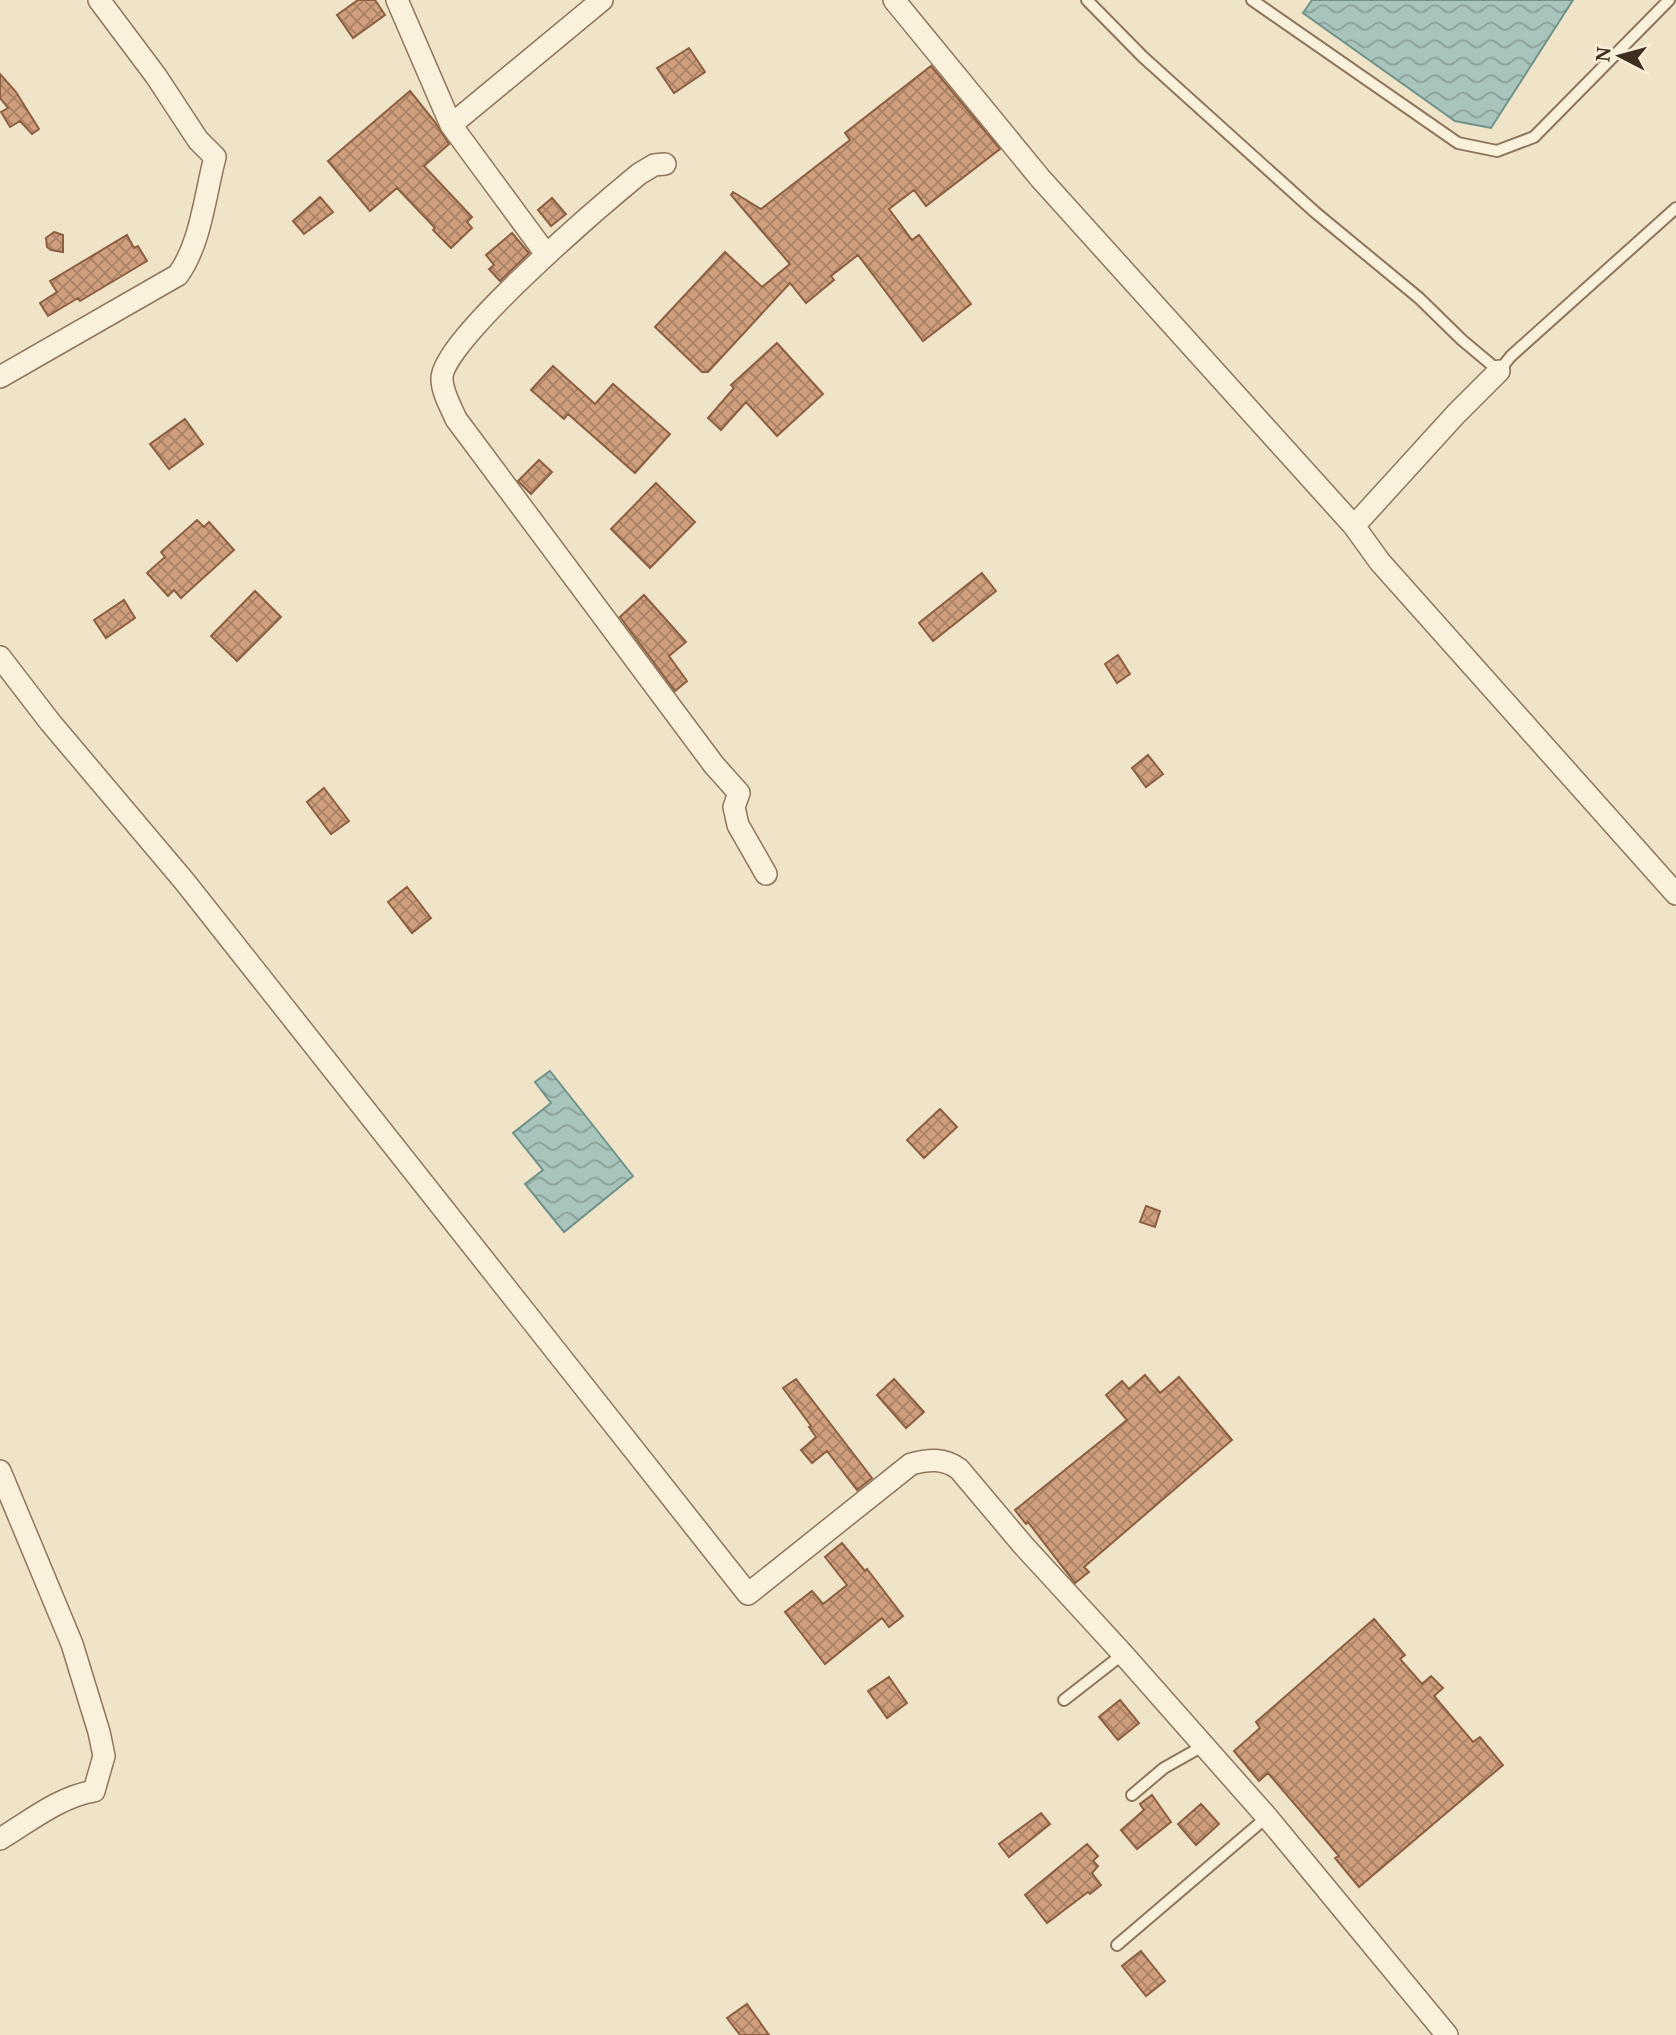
<svg xmlns="http://www.w3.org/2000/svg" width="1676" height="2035" viewBox="0 0 1676 2035" font-family="'Noto Serif',serif">
<style>
.water{fill:url(#water-waves);stroke:#6f938a;stroke-width:2}
.building{fill:url(#building-cross-hatch);stroke:#8d5f41;stroke-width:2}
.lines{fill:none;stroke-linecap:round;stroke-linejoin:round}
.service-casing{stroke:#8d765c;stroke-width:14}
.minor-casing{stroke:#8d765c;stroke-width:24}
.service{stroke:#faf1dc;stroke-width:10}
.minor{stroke:#faf1dc;stroke-width:21}
</style>
<defs>
<pattern id="water-waves" width="16" height="10" patternUnits="userSpaceOnUse" patternTransform="scale(1.75)"><rect width="16" height="10" fill="#a9c4bc"/><path d="M0 5q4-4 8 0t8 0" fill="none" stroke="#8ba098"/></pattern>
<pattern id="building-cross-hatch" width="8" height="8" patternUnits="userSpaceOnUse" patternTransform="scale(1.75)"><rect width="8" height="8" fill="#cf9f7d"/><path d="M0 0l8 8M0 8l8-8" fill="none" stroke="#a98266"/></pattern>
</defs>
<rect width="100%" height="100%" fill="#f0e4c8"/>
<!-- water -->
<path class="water" d="M 1312,0 L 1573,0 L 1491,128 L 1455,121 L 1303,13 Z
M 550,1071 L 633,1176 L 564,1232 L 525,1184 L 543,1170 L 513,1133 L 551,1103 L 535,1082 Z"/>
<!-- building -->
<path class="building" d="M 358,0 L 375,0 L 385,15 L 353,38 L 337,15 Z
M 689,48 L 705,72 L 674,93 L 657,68 Z
M 931,66 L 1000,149 L 926,206 L 914,190 L 889,209 L 912,240 L 919,235 L 971,304 L 923,341 L 858,255 L 831,276 L 834,280 L 806,303 L 790,283 L 708,372 L 702,372 L 655,327 L 725,252 L 762,287 L 790,264 L 731,195 L 733,192 L 761,209 L 850,140 L 845,133 Z
M 0,74 L 16,92 L 39,129 L 32,134 L 20,121 L 10,127 L 1,112 L 8,108 L 0,98 Z
M 410,91 L 435,122 L 449,144 L 424,166 L 472,217 L 467,222 L 472,228 L 451,248 L 433,230 L 435,228 L 397,188 L 370,211 L 328,161 Z
M 320,197 L 333,212 L 304,234 L 293,221 Z
M 552,198 L 566,214 L 551,226 L 538,210 Z
M 54,232 L 63,235 L 63,252 L 51,250 L 47,247 L 46,238 Z
M 512,233 L 529,253 L 500,281 L 489,269 L 494,265 L 486,255 Z
M 127,235 L 134,248 L 138,246 L 147,261 L 80,301 L 78,298 L 48,316 L 40,303 L 57,292 L 50,281 Z
M 777,343 L 823,394 L 777,436 L 746,402 L 721,430 L 708,418 L 734,388 L 731,385 Z
M 553,366 L 595,404 L 613,384 L 670,434 L 635,473 L 568,414 L 564,419 L 531,390 Z
M 185,419 L 203,444 L 169,469 L 150,444 Z
M 539,460 L 552,472 L 531,494 L 518,481 Z
M 656,483 L 695,522 L 650,568 L 611,529 Z
M 197,520 L 204,527 L 209,522 L 234,550 L 181,598 L 174,590 L 168,596 L 147,573 L 165,557 L 161,552 Z
M 982,573 L 996,591 L 933,641 L 919,623 Z
M 255,591 L 281,617 L 237,661 L 211,636 Z
M 644,595 L 686,642 L 669,656 L 687,681 L 675,691 L 620,617 Z
M 124,600 L 135,618 L 106,638 L 94,620 Z
M 1118,655 L 1130,674 L 1117,683 L 1105,664 Z
M 1148,755 L 1163,774 L 1146,787 L 1132,768 Z
M 324,788 L 349,821 L 331,834 L 307,802 Z
M 407,887 L 431,918 L 412,933 L 388,902 Z
M 940,1109 L 957,1127 L 924,1158 L 907,1140 Z
M 1146,1206 L 1160,1211 L 1155,1227 L 1140,1222 Z
M 1145,1375 L 1160,1393 L 1179,1377 L 1232,1440 L 1084,1567 L 1089,1572 L 1075,1583 L 1028,1522 L 1026,1524 L 1015,1510 L 1127,1420 L 1106,1395 L 1122,1381 L 1129,1389 Z
M 796,1379 L 872,1478 L 857,1490 L 827,1451 L 812,1463 L 801,1450 L 816,1437 L 809,1427 L 811,1426 L 783,1388 Z
M 894,1379 L 924,1412 L 906,1428 L 877,1395 Z
M 842,1543 L 865,1571 L 867,1569 L 903,1616 L 889,1627 L 882,1618 L 825,1664 L 785,1612 L 812,1591 L 823,1604 L 847,1585 L 825,1557 Z
M 1374,1619 L 1405,1655 L 1400,1659 L 1422,1684 L 1431,1676 L 1443,1688 L 1434,1696 L 1473,1742 L 1480,1737 L 1503,1765 L 1359,1887 L 1335,1858 L 1339,1856 L 1268,1773 L 1259,1781 L 1234,1751 L 1260,1728 L 1256,1722 Z
M 889,1677 L 907,1703 L 887,1718 L 868,1691 Z
M 1120,1700 L 1139,1723 L 1118,1740 L 1099,1717 Z
M 1152,1795 L 1171,1822 L 1137,1849 L 1121,1830 L 1144,1810 L 1140,1804 Z
M 1201,1804 L 1219,1824 L 1196,1845 L 1178,1824 Z
M 1041,1813 L 1050,1824 L 1009,1857 L 999,1844 Z
M 1087,1844 L 1098,1856 L 1093,1861 L 1098,1866 L 1092,1873 L 1101,1885 L 1090,1894 L 1088,1892 L 1047,1923 L 1025,1895 Z
M 1141,1951 L 1165,1981 L 1146,1996 L 1122,1966 Z
M 747,2004 L 769,2035 L 740,2035 L 727,2018 Z"/>
<g class="lines">
<defs>
<path id="service" d="M 1087,0 L 1143,57 L 1316,213 L 1419,298 L 1462,340 L 1499,371 L 1511,356 L 1676,208
M 1252,0 L 1458,143 L 1497,151 L 1534,137 L 1669,0
M 1064,1700 L 1123,1654
M 1132,1795 L 1164,1768 L 1203,1746
M 1117,1945 L 1267,1817"/>
<path id="minor" d="M 397,0 L 451,125 L 546,254
M 894,0 L 1040,178 L 1354,526 L 1380,562 L 1676,894
M 451,125 L 602,0
M 665,164 L 654,165 L 639,174 C 605,202 440,342 442,379 C 442,392 451,407 456,419 L 714,765 L 739,793 L 734,807 L 738,825 L 766,874
M 0,377 L 178,275 C 201,243 205,195 215,157 L 198,140 L 156,76 L 99,0
M 1354,526 L 1456,414 L 1499,371
M 0,657 L 50,722 L 185,882 L 748,1594 L 911,1464 C 929,1459 944,1458 959,1469 L 1023,1545 L 1123,1654 L 1267,1817 L 1447,2035
M 0,1471 L 72,1644 L 99,1732 L 104,1756 L 94,1791 C 59,1797 30,1821 0,1839"/>
</defs>
<!-- service casing -->
<use href="#service" class="service-casing"/>
<!-- minor casing -->
<use href="#minor" class="minor-casing"/>
<!-- service -->
<use href="#service" class="service"/>
<!-- minor -->
<use href="#minor" class="minor"/>
</g>
<!-- north arrow -->
<g transform="translate(1620 56) rotate(276)" stroke="#f7eed8" stroke-width="5" paint-order="stroke">
<path d="M0-5L12 26L0 18L-12 26Z" fill="#3d2e20"/>
<text y="-10" font-size="19" font-weight="bold" text-anchor="middle" fill="#3d2e20">N</text>
</g>
</svg>
